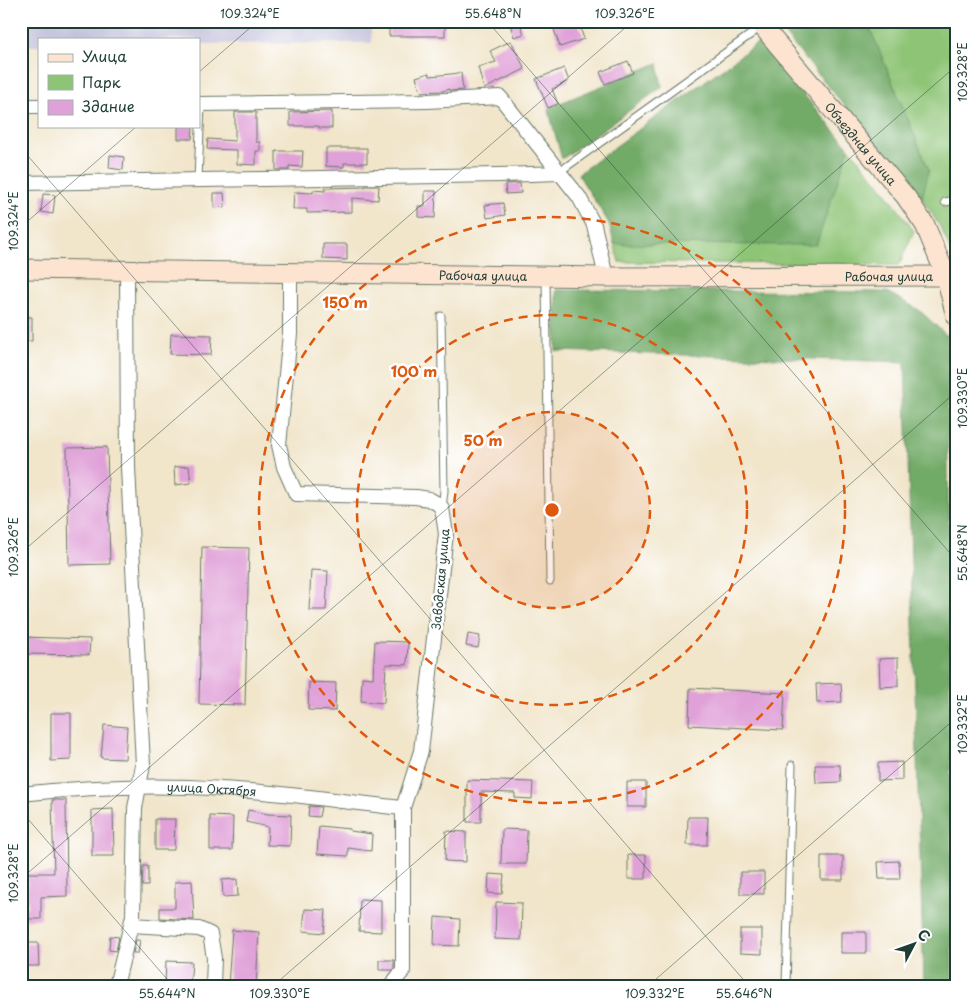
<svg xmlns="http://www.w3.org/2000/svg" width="977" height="1007" viewBox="0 0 977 1007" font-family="'Playpen Sans',sans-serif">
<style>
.industrial{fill:#c3c1db}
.green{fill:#8ec476;stroke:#568055}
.forest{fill:#72aa67;stroke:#48744e}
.building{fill:#e0a1d8}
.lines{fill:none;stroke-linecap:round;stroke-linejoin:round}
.lane-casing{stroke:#687868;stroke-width:9}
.street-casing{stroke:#687868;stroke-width:16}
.secondary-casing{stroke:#687868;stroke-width:21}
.lane{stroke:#fff;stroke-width:7}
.street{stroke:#fff;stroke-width:14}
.secondary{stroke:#fde4d1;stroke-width:19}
.ticks{fill:none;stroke:#1f3d34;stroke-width:1;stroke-opacity:0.45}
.ring{fill:none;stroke:#de580e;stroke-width:2.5;stroke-dasharray:9 6}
.labels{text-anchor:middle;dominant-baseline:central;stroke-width:5;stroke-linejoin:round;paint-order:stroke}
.street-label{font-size:12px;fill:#1f3d34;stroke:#fff}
.centre{fill:#de580e;stroke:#fff;stroke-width:2.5}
.ring-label{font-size:15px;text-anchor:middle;font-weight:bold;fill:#de580e;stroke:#fff;stroke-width:5;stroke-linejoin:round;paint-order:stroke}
.neatline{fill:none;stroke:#1f3d34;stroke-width:2}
.ticks-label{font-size:12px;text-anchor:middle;fill:#1f3d34}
</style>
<rect width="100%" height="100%" fill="#fff"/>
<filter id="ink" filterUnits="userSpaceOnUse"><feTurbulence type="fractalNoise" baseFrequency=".02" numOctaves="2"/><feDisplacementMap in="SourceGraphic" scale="10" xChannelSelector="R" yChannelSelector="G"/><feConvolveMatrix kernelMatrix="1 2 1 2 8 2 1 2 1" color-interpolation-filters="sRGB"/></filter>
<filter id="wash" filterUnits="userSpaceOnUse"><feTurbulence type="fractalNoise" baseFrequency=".0096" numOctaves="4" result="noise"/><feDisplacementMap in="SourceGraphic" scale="20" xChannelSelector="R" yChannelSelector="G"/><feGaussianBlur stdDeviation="1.12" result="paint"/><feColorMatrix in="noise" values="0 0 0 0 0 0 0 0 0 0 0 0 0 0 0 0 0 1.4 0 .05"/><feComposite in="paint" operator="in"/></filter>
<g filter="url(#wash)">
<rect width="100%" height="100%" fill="#f1e5ca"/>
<!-- industrial -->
<path class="industrial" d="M 21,21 L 370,21 L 372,43 L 199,44 L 199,39 L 39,39 L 39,46 L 21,46 Z"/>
<!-- green -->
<path class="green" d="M 774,21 L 956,21 L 956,264 L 942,230 L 922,198 Z
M 759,42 L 882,187 L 914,231 L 899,265 L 619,262 L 609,223 L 578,174 Z"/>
<!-- forest -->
<path class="forest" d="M 785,21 L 867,21 L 929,170 L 922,198 L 782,31 Z
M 759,42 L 849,148 L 816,245 L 614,244 L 609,223 L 578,174 Z
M 658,63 L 662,87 L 562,159 L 548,108 Z
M 556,290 L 887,292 L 919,310 L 947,336 L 952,986 L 924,986 L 905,362 L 556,351 Z"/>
<g id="blocks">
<!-- building -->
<path class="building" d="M 389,21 L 445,21 L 445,36 L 389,36 Z
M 509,21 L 519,21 L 524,34 L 514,37 Z
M 551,21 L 578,21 L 584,39 L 560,47 Z
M 511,41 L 525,69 L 484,89 L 478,67 L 496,62 L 490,51 Z
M 628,61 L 633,73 L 605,84 L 600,72 Z
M 564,68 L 569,81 L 552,89 L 558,104 L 548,108 L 536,79 Z
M 429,73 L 430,76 L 461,73 L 463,90 L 450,91 L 449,89 L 443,91 L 421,92 L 416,77 Z
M 332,111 L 332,128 L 319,128 L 319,126 L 290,126 L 290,112 Z
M 235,112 L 256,112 L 256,142 L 260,142 L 260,151 L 256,151 L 256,165 L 237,164 L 237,150 L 207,149 L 208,139 L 235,141 Z
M 178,126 L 193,126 L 192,139 L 178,139 Z
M 326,148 L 367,148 L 367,163 L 344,163 L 344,167 L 326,166 Z
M 276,151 L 303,151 L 302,167 L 289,166 L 289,170 L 276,170 Z
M 110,155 L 124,157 L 123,170 L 109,168 Z
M 520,183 L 521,193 L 506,194 L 505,184 Z
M 365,186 L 379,186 L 378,200 L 352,198 L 352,212 L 307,213 L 307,209 L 293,209 L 294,192 L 313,193 L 313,190 L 325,191 L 325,188 L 365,187 Z
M 425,191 L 436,191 L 435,218 L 418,217 L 418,206 L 425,206 Z
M 214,193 L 224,193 L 225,207 L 214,208 Z
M 43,194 L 55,195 L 53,214 L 41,212 Z
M 503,203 L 505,215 L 487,218 L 485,205 Z
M 323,244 L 347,244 L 347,260 L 323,259 Z
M 21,317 L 32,317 L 32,341 L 21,341 Z
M 171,334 L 212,335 L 211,355 L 170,354 Z
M 107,447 L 110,564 L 69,565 L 67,448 Z
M 189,466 L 191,483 L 175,485 L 174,467 Z
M 202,547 L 249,548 L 245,705 L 199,704 Z
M 311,570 L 328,571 L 326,610 L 309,610 Z
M 468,634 L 480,636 L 478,648 L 466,646 Z
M 21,637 L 90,639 L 89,655 L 21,654 Z
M 375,641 L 408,642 L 407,665 L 386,664 L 384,703 L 361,701 L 362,677 L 373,678 Z
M 898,658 L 898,686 L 880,687 L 879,659 Z
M 309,682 L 336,683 L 335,711 L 308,710 Z
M 841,683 L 842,702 L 817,703 L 816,684 Z
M 690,688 L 785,693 L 783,730 L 689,725 Z
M 51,713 L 71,713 L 71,760 L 51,761 Z
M 104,725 L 127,727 L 125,759 L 101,758 Z
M 902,762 L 902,780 L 878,781 L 878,763 Z
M 815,765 L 840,765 L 841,782 L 816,783 Z
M 467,780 L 533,782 L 532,799 L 515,798 L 515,793 L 481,792 L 481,822 L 467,822 Z
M 627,782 L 646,782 L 646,807 L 627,807 Z
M 52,800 L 66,800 L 67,896 L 41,897 L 41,919 L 21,919 L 21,907 L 28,907 L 27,873 L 54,873 Z
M 309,806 L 321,807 L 319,817 L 308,816 Z
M 113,809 L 114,856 L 92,856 L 92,810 Z
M 248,810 L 268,814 L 291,815 L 290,846 L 267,845 L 268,827 L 246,822 Z
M 210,816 L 233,817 L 232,850 L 210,850 Z
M 688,817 L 708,817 L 707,845 L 687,845 Z
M 155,819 L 175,819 L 174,850 L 155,850 Z
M 319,826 L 350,829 L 350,831 L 372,834 L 371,851 L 348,848 L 348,856 L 317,854 Z
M 502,829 L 527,830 L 526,864 L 501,864 Z
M 446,831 L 466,832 L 466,862 L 445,861 Z
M 628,855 L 646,855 L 646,879 L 628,879 Z
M 821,856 L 843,856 L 843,880 L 821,880 Z
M 899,861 L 900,879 L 879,879 L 878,862 Z
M 143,866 L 148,866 L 148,886 L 142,886 Z
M 740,872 L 764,872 L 764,894 L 740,894 Z
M 489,874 L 504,875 L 502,894 L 488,893 Z
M 237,879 L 238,896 L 223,897 L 222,880 Z
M 192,881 L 194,920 L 160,918 L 160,908 L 175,908 L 175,882 Z
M 360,899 L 381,900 L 381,932 L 359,931 Z
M 496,902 L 522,903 L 521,940 L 495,939 Z
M 305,909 L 326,910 L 324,933 L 303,931 Z
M 435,917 L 460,919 L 459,946 L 434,945 Z
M 740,929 L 762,929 L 762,954 L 740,953 Z
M 232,930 L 259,932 L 256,986 L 228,986 Z
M 841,932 L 866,932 L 866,953 L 841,953 Z
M 110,936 L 119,937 L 116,951 L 109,950 Z
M 136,940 L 140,940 L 138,953 L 133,953 Z
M 26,943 L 38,943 L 39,966 L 26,966 Z
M 379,960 L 394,960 L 394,968 L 393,970 L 379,970 Z
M 166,961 L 192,962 L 190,986 L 165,986 Z"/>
</g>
</g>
<g filter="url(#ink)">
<use href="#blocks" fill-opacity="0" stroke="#687868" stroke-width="1"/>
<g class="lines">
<defs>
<path id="lane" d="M 559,172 L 761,27
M 198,180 L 201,104
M 945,202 L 956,200
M 546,276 L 550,581
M 441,316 L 444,491 L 442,508
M 786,986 L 792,765"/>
<g id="street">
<path d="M 199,104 L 428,101 L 500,97 L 579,197 L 594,225 L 606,277"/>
<path d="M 21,106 L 39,106"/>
<path d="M 21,183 L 499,175 L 559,173"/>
<path d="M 290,272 L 290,334 L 279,445 L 284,467 L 296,494 L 416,497 L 429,499 L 438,504 L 442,508 L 446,534 L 421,751 L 403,808 L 403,971 L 390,986"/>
<path id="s1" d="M 21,794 C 88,787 155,784 222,789 C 282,792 343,802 403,808"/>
<path d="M 131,925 L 199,929 L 210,934 L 214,958 L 213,986"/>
<path d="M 116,986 L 133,916 L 135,808 L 143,765 L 128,467 L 127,270"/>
</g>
<g id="secondary">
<path id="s2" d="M 758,21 L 906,197 L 925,225 L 946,276 L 956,317"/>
<path id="s3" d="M 21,269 L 606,277 L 946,276"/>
</g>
</defs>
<!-- lane casing -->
<use href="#lane" class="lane-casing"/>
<!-- street casing -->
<use href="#street" class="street-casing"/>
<!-- secondary casing -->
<use href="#secondary" class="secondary-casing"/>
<!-- lane -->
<use href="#lane" class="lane"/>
<!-- street -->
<use href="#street" class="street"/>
<!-- secondary -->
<use href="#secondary" class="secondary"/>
</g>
</g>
<!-- ticks -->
<path class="ticks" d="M 487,21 L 956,560M 199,72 L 258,21M 21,148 L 749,986M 21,227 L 137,126M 21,553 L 633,21M 21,811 L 173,986M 21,879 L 956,66M 273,986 L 956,392M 648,986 L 956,718"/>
<!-- distance rings -->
<circle cx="552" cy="510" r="98" fill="#de580e" fill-opacity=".12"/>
<g class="ring">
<circle cx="552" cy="510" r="98"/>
<circle cx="552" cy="510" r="195"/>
<circle cx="552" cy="510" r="293"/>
</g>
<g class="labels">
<!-- street labels -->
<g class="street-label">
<text stroke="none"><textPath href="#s2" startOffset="160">Объездная улица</textPath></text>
<text stroke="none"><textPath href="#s3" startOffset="462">Рабочая улица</textPath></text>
<text stroke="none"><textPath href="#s3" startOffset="868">Рабочая улица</textPath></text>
<text transform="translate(440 579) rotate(-85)">Заводская улица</text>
<text stroke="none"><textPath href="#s1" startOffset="191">улица Октября</textPath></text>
</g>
</g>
<circle cx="552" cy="510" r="8" class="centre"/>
<g class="ring-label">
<text x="345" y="308">150 m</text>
<text x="414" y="377">100 m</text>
<text x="483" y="446">50 m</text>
</g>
<!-- margin -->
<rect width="977" height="1007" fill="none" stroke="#fff" stroke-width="55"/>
<!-- legend -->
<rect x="38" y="38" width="162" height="90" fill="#ffffff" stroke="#a5b1ae"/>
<rect x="48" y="54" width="25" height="8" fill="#fde4d1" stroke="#a5b1ae"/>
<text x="82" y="62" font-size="15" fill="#1f3d34">Улица</text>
<rect x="48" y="75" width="25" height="15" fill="#8ec476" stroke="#a5b1ae"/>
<text x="82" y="88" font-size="15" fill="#1f3d34">Парк</text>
<rect x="48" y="100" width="25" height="15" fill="#e0a1d8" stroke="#a5b1ae"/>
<text x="82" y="112" font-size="15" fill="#1f3d34">Здание</text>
<!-- north arrow -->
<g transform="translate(914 944) rotate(49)" stroke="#ffffff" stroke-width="4" paint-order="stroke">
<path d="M0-4L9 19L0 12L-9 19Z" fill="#1f3d34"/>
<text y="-8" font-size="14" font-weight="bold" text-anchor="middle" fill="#1f3d34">С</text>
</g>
<rect x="28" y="28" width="922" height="952" class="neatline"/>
<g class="ticks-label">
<text x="250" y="18">109.324°E</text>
<text x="493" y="18">55.648°N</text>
<text x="625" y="18">109.326°E</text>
<text transform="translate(963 72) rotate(-90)" y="4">109.328°E</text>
<text transform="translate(14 221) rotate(-90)" y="4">109.324°E</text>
<text transform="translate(963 398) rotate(-90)" y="4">109.330°E</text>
<text transform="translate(14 547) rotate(-90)" y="4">109.326°E</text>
<text transform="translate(963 553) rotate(-90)" y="4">55.648°N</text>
<text transform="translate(963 724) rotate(-90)" y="4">109.332°E</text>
<text transform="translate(14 873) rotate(-90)" y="4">109.328°E</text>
<text x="167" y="998">55.644°N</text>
<text x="280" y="998">109.330°E</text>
<text x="655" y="998">109.332°E</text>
<text x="744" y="998">55.646°N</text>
</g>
</svg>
